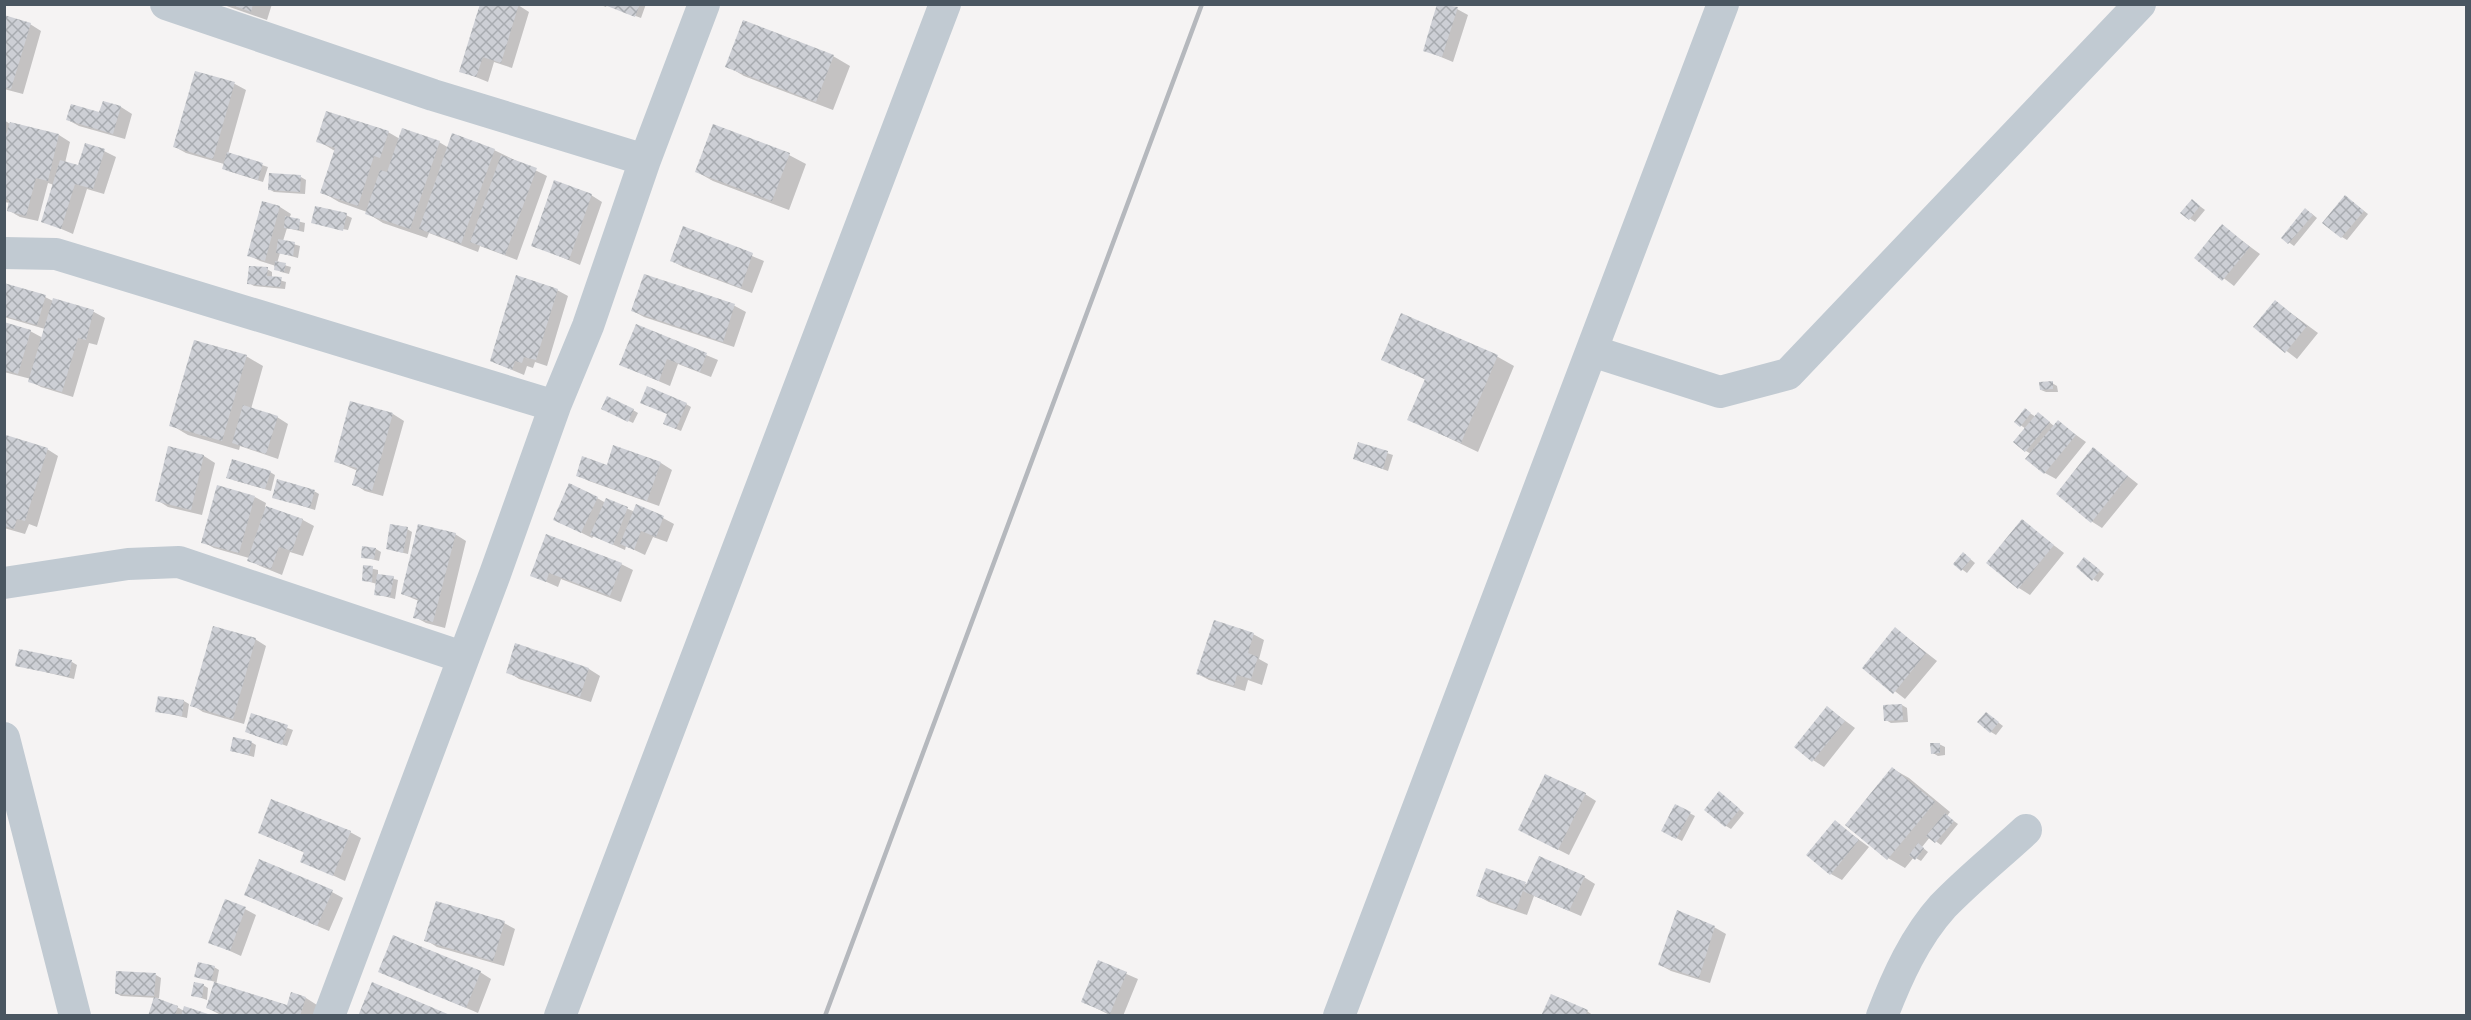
<svg xmlns="http://www.w3.org/2000/svg" width="2471" height="1020" viewBox="0 0 2471 1020" font-family="'Source Sans 3',sans-serif">
<style>
.shadow{fill:#0003}
.building{fill:url(#building-cross-hatch)}
.lines{fill:none;stroke-linecap:round;stroke-linejoin:round}
.minor{stroke:#c1cad2;stroke-width:32}
.rail{stroke:#b5b8bd;stroke-width:4.5}
</style>
<defs>
<pattern id="building-cross-hatch" width="8" height="8" patternUnits="userSpaceOnUse" patternTransform="scale(1.5)"><rect width="8" height="8" fill="#cdcfd5"/><path d="M0 0l8 8M0 8l8-8" fill="none" stroke="#a8abb0"/></pattern>
</defs>
<rect width="100%" height="100%" fill="#f5f3f3"/>
<!-- shadow -->
<path class="shadow" d="M 221,4 L 272,4 L 267,20 Z
M 598,4 L 646,4 L 641,18 L 607,5 L 606,7 Z
M 1439,4 L 1457,9 L 1468,15 L 1453,62 L 1424,50 Z
M 518,5 L 529,12 L 512,68 L 494,62 L 488,82 L 461,71 Z
M 4,17 L 30,24 L 41,31 L 23,94 L 4,89 Z
M 833,56 L 850,66 L 833,110 L 744,76 L 727,66 Z
M 196,72 L 235,84 L 246,90 L 228,154 L 268,167 L 263,182 L 228,171 L 223,168 L 224,164 L 186,153 L 175,147 Z
M 121,107 L 132,114 L 125,139 L 79,126 L 68,120 Z
M 4,120 L 10,124 L 59,135 L 70,142 L 65,163 L 79,167 L 104,151 L 116,157 L 104,194 L 87,189 L 73,234 L 43,221 L 54,185 L 48,183 L 38,221 L 20,217 L 8,210 L 10,203 L 4,202 Z
M 388,132 L 400,139 L 439,142 L 449,148 L 494,150 L 547,176 L 517,260 L 480,246 L 478,252 L 429,233 L 427,238 L 383,223 L 367,213 L 367,212 L 339,202 L 322,192 L 335,151 L 318,141 Z
M 789,155 L 806,164 L 789,210 L 713,181 L 697,172 Z
M 270,174 L 301,177 L 306,180 L 305,194 L 274,192 L 269,189 Z
M 591,195 L 602,202 L 580,265 L 533,245 Z
M 2350,200 L 2368,214 L 2347,240 L 2342,237 Z
M 263,203 L 280,207 L 291,214 L 289,219 L 305,223 L 304,232 L 287,228 L 283,241 L 300,246 L 298,258 L 280,253 L 277,263 L 291,267 L 289,274 L 281,272 L 276,269 L 276,266 L 260,261 L 248,255 Z
M 2197,204 L 2205,210 L 2195,222 L 2182,213 Z
M 2311,213 L 2317,218 L 2294,246 L 2283,238 Z
M 346,215 L 352,218 L 348,230 L 313,223 Z
M 2222,226 L 2260,254 L 2234,286 L 2196,257 Z
M 684,228 L 764,261 L 752,293 L 683,267 L 672,261 Z
M 267,269 L 272,272 L 272,278 L 286,282 L 285,289 L 254,286 L 249,283 Z
M 645,276 L 735,306 L 746,312 L 734,347 L 644,317 L 633,311 Z
M 4,285 L 45,297 L 53,301 L 94,312 L 105,318 L 97,345 L 89,343 L 73,397 L 41,387 L 30,381 L 31,379 L 4,372 L 4,323 L 30,331 L 43,338 L 45,329 L 4,317 Z
M 557,290 L 568,296 L 547,366 L 535,362 L 533,368 L 527,366 L 524,375 L 491,361 Z
M 2276,302 L 2318,333 L 2297,359 L 2255,327 Z
M 1402,315 L 1498,357 L 1514,366 L 1478,452 L 1409,419 L 1426,380 L 1383,359 Z
M 637,326 L 718,360 L 711,377 L 678,364 L 670,386 L 621,365 Z
M 246,356 L 263,366 L 251,409 L 277,417 L 288,424 L 278,459 L 240,446 L 239,450 L 188,435 L 171,425 Z
M 2052,383 L 2057,386 L 2058,392 L 2046,392 L 2041,390 Z
M 351,403 L 393,414 L 404,421 L 383,496 L 365,491 L 354,484 L 358,471 L 335,461 Z
M 686,404 L 691,407 L 681,431 L 669,426 Z
M 633,410 L 638,413 L 633,423 L 608,411 Z
M 2025,410 L 2036,417 L 2043,417 L 2054,426 L 2058,422 L 2086,442 L 2056,479 L 2045,473 L 2031,454 L 2026,451 L 2026,429 L 2016,422 Z
M 7,437 L 47,449 L 58,456 L 37,527 L 29,524 L 25,534 L 4,528 L 4,446 Z
M 1359,444 L 1393,455 L 1388,471 L 1354,459 Z
M 614,447 L 661,463 L 672,470 L 659,506 L 589,481 L 577,475 L 608,467 Z
M 169,448 L 204,456 L 215,463 L 202,515 L 168,507 L 157,500 Z
M 2093,449 L 2138,484 L 2102,528 L 2091,521 Z
M 270,472 L 275,475 L 271,491 L 233,480 Z
M 314,491 L 319,494 L 315,510 L 274,497 Z
M 255,497 L 266,503 L 265,507 L 303,520 L 314,526 L 303,556 L 290,552 L 282,575 L 260,566 L 249,560 L 249,558 L 214,548 L 203,542 Z
M 597,498 L 606,503 L 607,500 L 635,512 L 663,518 L 674,524 L 667,542 L 653,537 L 645,555 L 626,546 L 625,550 L 594,536 L 592,538 L 554,519 Z
M 2022,521 L 2064,553 L 2030,595 L 2019,588 Z
M 407,529 L 412,532 L 408,554 L 387,549 Z
M 455,534 L 466,541 L 445,628 L 426,623 L 415,617 L 419,601 L 402,594 Z
M 547,536 L 621,564 L 633,570 L 621,602 L 561,579 L 558,587 L 531,575 Z
M 376,549 L 381,552 L 379,561 L 363,557 Z
M 1968,557 L 1975,563 L 1967,573 L 1955,564 Z
M 2090,562 L 2104,574 L 2098,582 L 2093,579 Z
M 365,567 L 378,570 L 378,575 L 398,580 L 395,599 L 376,594 L 377,584 L 363,580 Z
M 1896,629 L 1937,661 L 1905,699 L 1864,667 Z
M 1253,634 L 1264,640 L 1259,659 L 1268,664 L 1262,685 L 1248,680 L 1245,691 L 1209,680 L 1198,674 Z
M 255,639 L 266,646 L 244,724 L 203,712 L 192,705 Z
M 516,645 L 589,669 L 600,676 L 591,702 L 519,679 L 508,672 Z
M 72,662 L 77,665 L 74,679 L 17,665 Z
M 159,698 L 184,701 L 189,704 L 187,718 L 157,711 Z
M 1902,705 L 1907,708 L 1908,722 L 1891,723 L 1886,720 Z
M 1828,708 L 1855,728 L 1824,767 L 1813,760 Z
M 252,715 L 293,730 L 287,746 L 252,734 Z
M 1991,717 L 2003,726 L 1996,735 L 1991,732 Z
M 251,742 L 256,745 L 254,757 L 232,751 Z
M 1939,744 L 1945,747 L 1945,755 L 1938,756 L 1933,753 Z
M 1893,769 L 1909,778 L 1950,812 L 1947,816 L 1958,824 L 1941,845 L 1930,837 L 1922,847 L 1928,852 L 1921,861 L 1914,857 L 1905,868 L 1888,858 Z
M 1585,794 L 1596,801 L 1569,855 L 1531,836 Z
M 1724,796 L 1744,813 L 1731,829 L 1726,826 Z
M 1676,806 L 1695,816 L 1682,841 L 1663,831 Z
M 1835,822 L 1869,847 L 1842,880 L 1831,874 Z
M 350,832 L 361,838 L 345,881 L 302,861 L 305,853 L 260,833 Z
M 1584,877 L 1595,884 L 1581,916 L 1534,896 L 1527,915 L 1489,902 L 1478,896 L 1525,884 Z
M 332,892 L 343,898 L 329,931 L 257,900 Z
M 245,909 L 256,915 L 241,956 L 210,942 Z
M 504,923 L 515,929 L 504,966 L 437,947 L 426,940 Z
M 1714,927 L 1726,934 L 1710,983 L 1671,971 L 1660,965 Z
M 1099,962 L 1138,979 L 1123,1016 L 1112,1016 L 1083,1002 Z
M 214,967 L 219,970 L 216,985 L 288,1007 L 292,994 L 306,998 L 317,1005 L 313,1016 L 219,1014 L 207,1008 L 215,982 L 196,976 Z
M 380,971 L 480,972 L 491,979 L 478,1013 Z
M 156,975 L 161,978 L 159,998 L 121,996 L 116,993 Z
M 203,985 L 208,988 L 207,1000 L 193,995 Z
M 177,1007 L 184,1011 L 207,1016 L 149,1016 Z
M 1587,1011 L 1594,1016 L 1543,1016 Z"/>
<!-- building -->
<path class="building" d="M 229,4 L 253,4 L 251,12 Z
M 480,4 L 519,4 L 501,63 L 483,57 L 476,77 L 459,72 Z
M 602,4 L 640,4 L 635,17 Z
M 1437,4 L 1458,7 L 1442,57 L 1423,51 Z
M 4,15 L 31,23 L 11,89 L 4,87 Z
M 743,20 L 834,55 L 816,102 L 725,67 Z
M 195,71 L 235,82 L 213,159 L 173,147 Z
M 103,101 L 121,106 L 113,134 L 66,120 L 71,104 L 99,112 Z
M 326,111 L 389,131 L 380,158 L 374,156 L 358,206 L 320,193 L 335,148 L 316,142 Z
M 10,122 L 59,134 L 48,181 L 36,178 L 26,216 L 7,211 L 9,200 L 4,199 L 4,141 Z
M 713,124 L 790,153 L 772,201 L 695,172 Z
M 402,128 L 440,141 L 410,229 L 365,214 L 380,170 L 387,172 Z
M 452,133 L 495,149 L 461,244 L 419,229 Z
M 85,143 L 105,149 L 93,189 L 75,184 L 61,229 L 41,222 L 60,160 L 78,165 Z
M 227,152 L 263,163 L 258,180 L 222,169 Z
M 501,155 L 537,168 L 505,255 L 470,242 Z
M 269,173 L 301,175 L 300,192 L 268,190 Z
M 554,180 L 592,194 L 569,260 L 531,246 Z
M 2345,195 L 2364,211 L 2341,238 L 2322,223 Z
M 2192,199 L 2200,206 L 2189,220 L 2180,213 Z
M 262,201 L 280,206 L 265,261 L 247,256 Z
M 315,206 L 347,213 L 343,231 L 311,223 Z
M 2305,208 L 2313,215 L 2288,244 L 2281,238 Z
M 285,216 L 300,219 L 299,230 L 284,228 Z
M 2222,224 L 2250,247 L 2222,281 L 2194,258 Z
M 683,226 L 753,253 L 741,288 L 670,261 Z
M 278,239 L 295,242 L 293,256 L 276,253 Z
M 275,261 L 286,263 L 284,272 L 274,270 Z
M 249,266 L 268,267 L 267,276 L 282,277 L 280,287 L 247,284 Z
M 644,274 L 735,304 L 723,342 L 631,311 Z
M 516,275 L 558,289 L 536,360 L 524,357 L 522,363 L 515,361 L 512,370 L 490,361 Z
M 4,283 L 46,295 L 37,325 L 4,316 Z
M 53,298 L 94,310 L 86,340 L 78,338 L 62,392 L 28,382 Z
M 2275,300 L 2307,326 L 2285,353 L 2253,327 Z
M 1401,313 L 1498,355 L 1461,443 L 1407,420 L 1425,379 L 1381,360 Z
M 4,322 L 31,330 L 18,374 L 4,370 Z
M 636,324 L 707,353 L 700,372 L 667,359 L 659,381 L 619,365 Z
M 194,340 L 247,355 L 222,441 L 169,426 Z
M 2053,381 L 2053,389 L 2040,390 L 2039,382 Z
M 647,386 L 687,403 L 676,429 L 663,424 L 667,414 L 640,403 Z
M 607,396 L 634,409 L 628,422 L 601,409 Z
M 350,401 L 393,413 L 372,491 L 352,485 L 357,468 L 334,462 Z
M 243,405 L 278,416 L 266,454 L 232,443 Z
M 2025,408 L 2031,413 L 2020,427 L 2014,422 Z
M 2038,412 L 2050,422 L 2025,452 L 2013,442 Z
M 2058,420 L 2076,435 L 2044,474 L 2025,459 Z
M 6,435 L 48,448 L 25,521 L 17,519 L 14,529 L 5,526 Z
M 1358,442 L 1388,451 L 1383,469 L 1353,459 Z
M 613,445 L 661,462 L 647,501 L 576,476 L 582,456 L 607,465 Z
M 168,446 L 204,455 L 191,510 L 155,501 Z
M 2093,447 L 2128,476 L 2091,523 L 2056,494 Z
M 232,459 L 271,471 L 265,489 L 226,478 Z
M 277,479 L 315,490 L 310,508 L 272,498 Z
M 569,483 L 598,497 L 581,533 L 553,520 Z
M 217,485 L 255,496 L 239,553 L 201,543 Z
M 606,498 L 628,507 L 613,545 L 590,535 Z
M 636,504 L 664,516 L 656,537 L 641,531 L 634,550 L 620,544 Z
M 266,506 L 303,519 L 292,551 L 279,547 L 271,569 L 247,561 Z
M 2022,519 L 2054,545 L 2018,589 L 1986,563 Z
M 390,524 L 408,527 L 403,553 L 386,549 Z
M 418,524 L 456,533 L 433,622 L 413,618 L 418,599 L 401,594 Z
M 546,534 L 622,563 L 610,596 L 549,573 L 546,582 L 530,576 Z
M 362,546 L 376,548 L 374,559 L 361,558 Z
M 1963,552 L 1971,559 L 1961,571 L 1953,564 Z
M 2084,557 L 2100,570 L 2092,581 L 2076,567 Z
M 363,565 L 373,566 L 372,582 L 362,581 Z
M 377,574 L 394,576 L 390,597 L 374,595 Z
M 1214,620 L 1254,633 L 1248,653 L 1258,657 L 1251,679 L 1237,675 L 1234,686 L 1196,674 Z
M 213,626 L 256,638 L 233,719 L 190,706 Z
M 1895,627 L 1926,653 L 1893,694 L 1862,668 Z
M 515,643 L 589,668 L 580,697 L 506,673 Z
M 19,649 L 72,660 L 69,677 L 15,666 Z
M 158,696 L 184,700 L 182,716 L 155,712 Z
M 1902,704 L 1903,720 L 1884,721 L 1883,705 Z
M 1827,706 L 1845,721 L 1812,762 L 1794,747 Z
M 1986,712 L 1999,722 L 1990,733 L 1977,722 Z
M 251,713 L 288,725 L 282,745 L 245,732 Z
M 233,737 L 252,741 L 249,755 L 230,751 Z
M 1930,743 L 1940,743 L 1940,753 L 1931,754 Z
M 1892,767 L 1935,802 L 1887,860 L 1845,825 Z
M 1545,774 L 1586,793 L 1558,850 L 1518,830 Z
M 1719,791 L 1740,809 L 1725,827 L 1704,810 Z
M 271,799 L 351,831 L 333,876 L 300,862 L 304,852 L 258,833 Z
M 1675,804 L 1691,812 L 1676,839 L 1661,831 Z
M 1945,813 L 1954,821 L 1935,843 L 1926,836 Z
M 1835,820 L 1859,840 L 1830,875 L 1806,855 Z
M 1918,843 L 1924,848 L 1915,860 L 1909,855 Z
M 1539,856 L 1585,876 L 1569,911 L 1523,891 Z
M 259,859 L 333,890 L 317,926 L 244,895 Z
M 1486,868 L 1526,882 L 1516,910 L 1476,896 Z
M 225,899 L 246,907 L 230,951 L 208,943 Z
M 436,901 L 505,921 L 493,961 L 424,941 Z
M 1677,910 L 1715,926 L 1699,978 L 1658,965 Z
M 393,935 L 481,971 L 466,1008 L 378,972 Z
M 1098,960 L 1127,972 L 1110,1014 L 1081,1002 Z
M 198,962 L 215,966 L 211,981 L 194,977 Z
M 116,971 L 156,973 L 154,996 L 115,994 Z
M 194,982 L 204,984 L 202,998 L 191,996 Z
M 214,982 L 287,1005 L 291,992 L 306,997 L 300,1016 L 228,1016 L 206,1008 Z
M 372,982 L 450,1015 L 450,1016 L 358,1016 Z
M 1551,994 L 1588,1010 L 1585,1016 L 1541,1016 Z
M 154,997 L 178,1006 L 175,1016 L 148,1016 Z
M 184,1006 L 211,1015 L 211,1016 L 181,1016 Z"/>
<g class="lines">
<!-- minor -->
<path class="minor" d="M 166,4 L 433,95 L 645,160
M 4,253 L 56,254 L 555,406
M 1592,351 L 1720,392 L 1788,374 L 2140,4
M 4,583 L 128,564 L 179,562 L 462,657
M 4,738 L 75,1016
M 329,1016 L 495,574 L 555,406 L 588,326 L 645,160 L 704,4
M 560,1016 L 945,4
M 1339,1016 L 1723,4
M 1882,1016 C 1897,977 1915,937 1943,906 C 1969,879 1999,855 2026,830"/>
<!-- rail -->
<path class="rail" d="M 825,1016 L 1202,4"/>
</g>
<!-- border -->
<rect width="2471" height="1020" fill="none" stroke="#4a5661" stroke-width="12"/>
</svg>
